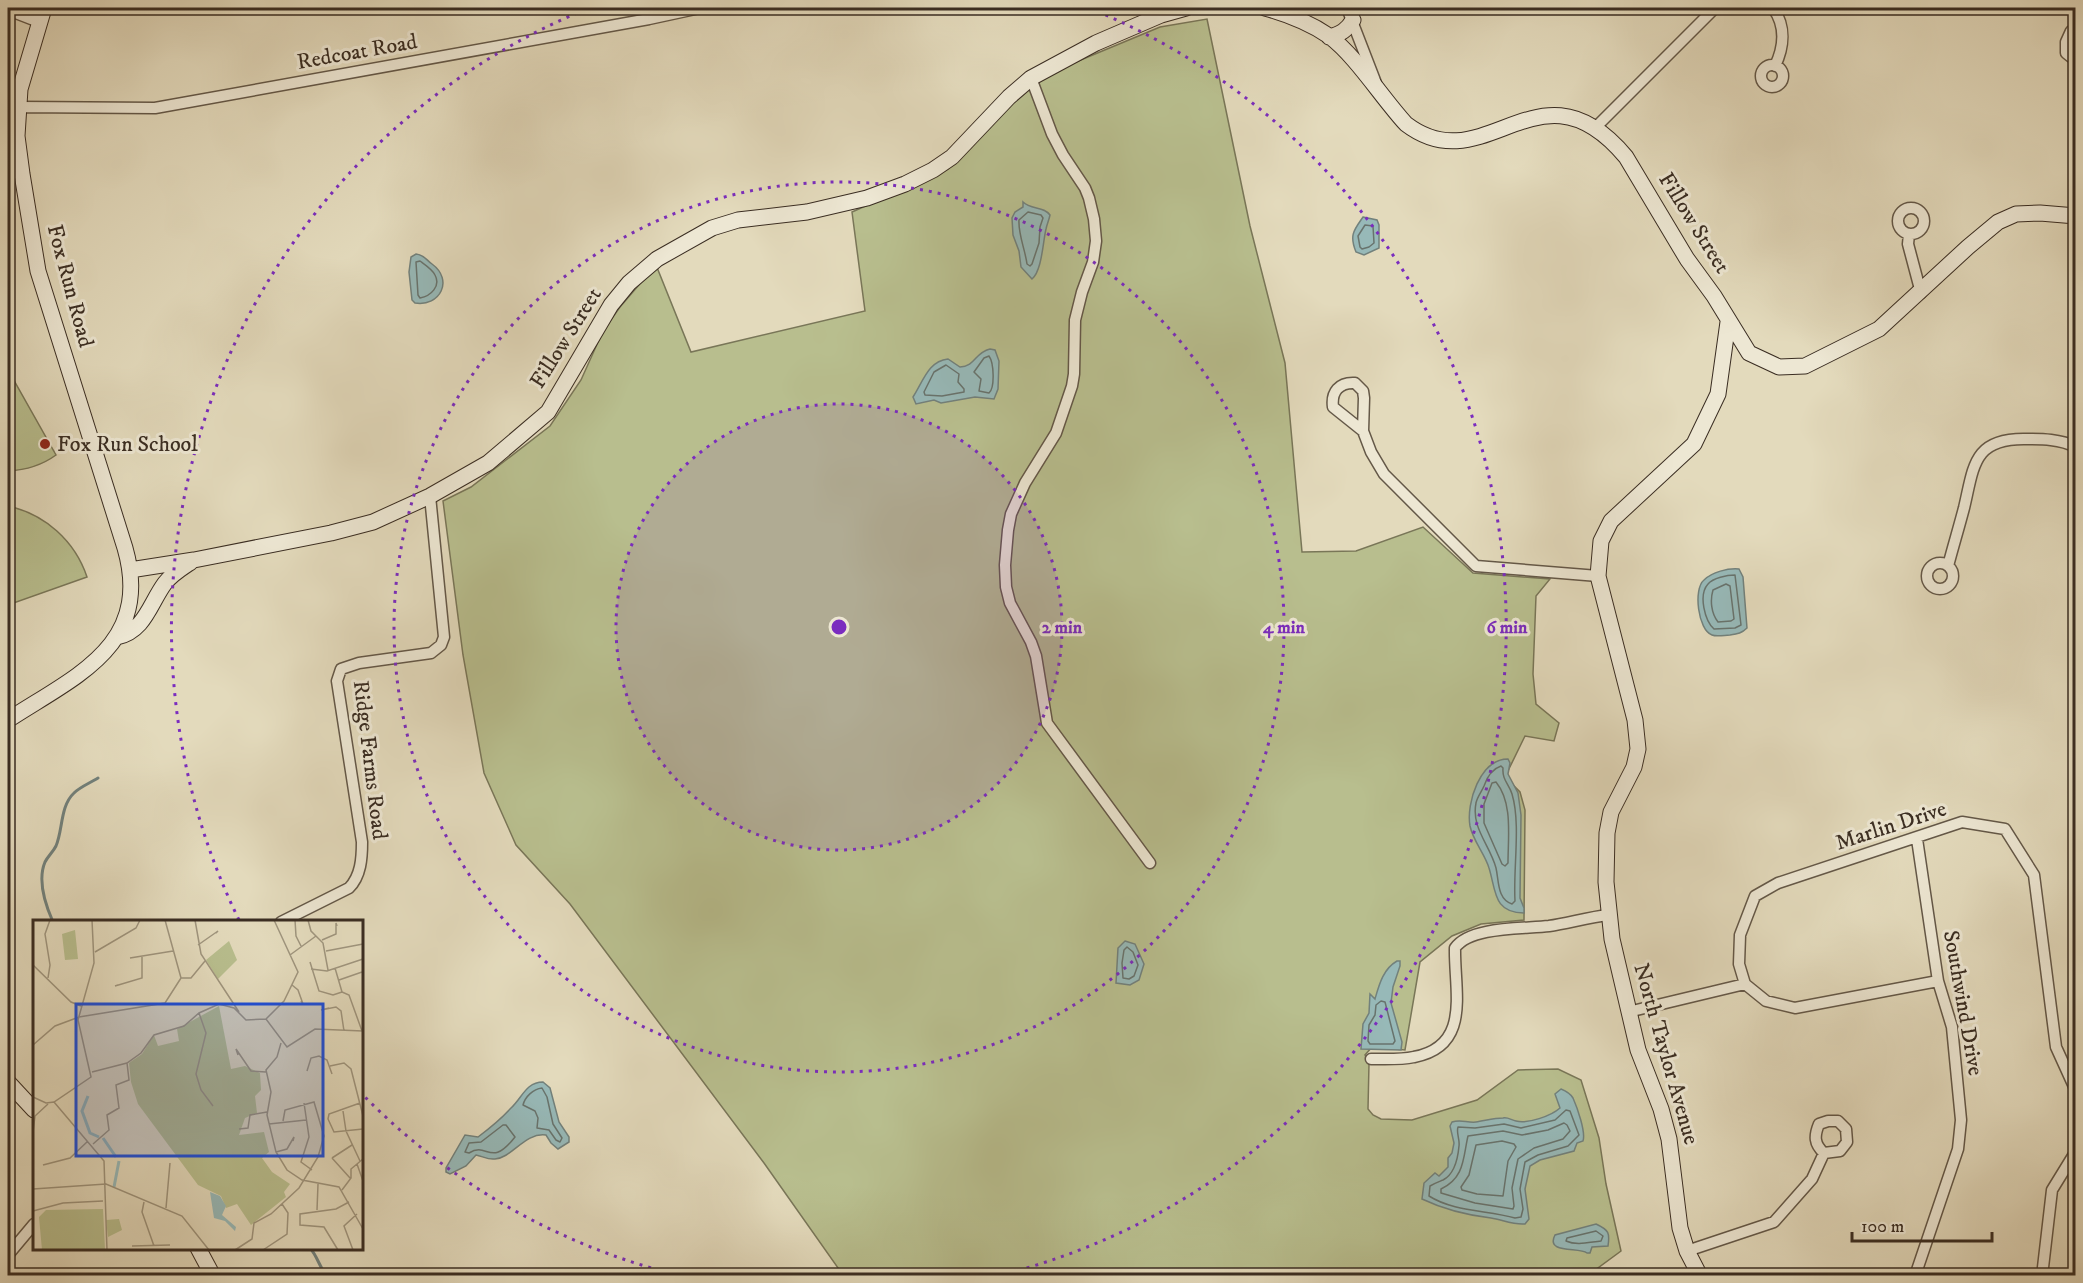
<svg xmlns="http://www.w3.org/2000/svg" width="2083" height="1283" viewBox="0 0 2083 1283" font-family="'IM FELL DW Pica',serif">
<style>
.green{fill:#b8be8e;stroke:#797658;stroke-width:1.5}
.water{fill:#97b9b8;stroke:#72817c;stroke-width:1.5}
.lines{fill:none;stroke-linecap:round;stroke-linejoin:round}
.shore{stroke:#68736d;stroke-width:1.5}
.stream{stroke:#72817c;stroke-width:3}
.street-casing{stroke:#645848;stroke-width:13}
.secondary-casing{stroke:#3a2d22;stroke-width:17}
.street{stroke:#ede7d3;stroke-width:10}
.secondary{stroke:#ede7d3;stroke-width:15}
.ring{fill:none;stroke:#7b2cbf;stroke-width:3;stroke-dasharray:3 6}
.poi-dot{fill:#8f2418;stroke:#ede7d3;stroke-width:2}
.labels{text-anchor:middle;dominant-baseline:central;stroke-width:6;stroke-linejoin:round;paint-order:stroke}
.street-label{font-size:22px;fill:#3a2d22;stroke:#ede7d3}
.poi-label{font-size:22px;fill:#3a2d22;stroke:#ede7d3;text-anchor:start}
.inset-river{fill:none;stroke:#97b9b8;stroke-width:3}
.inset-road{fill:none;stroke:#9f957e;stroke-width:1.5}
.view{fill:#1d4ed8;fill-opacity:0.15;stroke:#1d4ed8;stroke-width:3}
.inset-edge{fill:none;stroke:#3a2d22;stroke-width:3}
.centre{fill:#7b2cbf;stroke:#ede7d3;stroke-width:3}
.ring-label{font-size:18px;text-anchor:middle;font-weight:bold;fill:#7b2cbf;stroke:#ede7d3;stroke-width:6;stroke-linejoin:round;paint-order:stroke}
</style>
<rect width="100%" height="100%" fill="#e3dabc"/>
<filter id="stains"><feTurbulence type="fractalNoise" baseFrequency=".00333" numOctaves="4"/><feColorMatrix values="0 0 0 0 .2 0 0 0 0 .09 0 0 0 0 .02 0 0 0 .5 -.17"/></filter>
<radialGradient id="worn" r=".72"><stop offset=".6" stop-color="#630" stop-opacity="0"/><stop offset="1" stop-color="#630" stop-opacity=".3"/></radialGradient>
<!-- green -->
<path class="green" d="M 1207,19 L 1250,226 L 1285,363 L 1302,552 L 1356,551 L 1423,527 L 1473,573 L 1550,579 L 1536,596 L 1533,674 L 1536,704 L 1559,723 L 1554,741 L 1525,736 L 1505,777 L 1520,792 L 1525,810 L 1524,920 L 1481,924 L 1452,936 L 1420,962 L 1405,1050 L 1372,1047 L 1365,1055 L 1369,1064 L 1368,1109 L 1373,1115 L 1381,1119 L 1412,1120 L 1477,1100 L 1518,1070 L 1558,1069 L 1581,1080 L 1599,1138 L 1606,1184 L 1621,1251 L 1587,1276 L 843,1275 L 764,1163 L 570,904 L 516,845 L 484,773 L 463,655 L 443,501 L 471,487 L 550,426 L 581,380 L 603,331 L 620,307 L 656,265 L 691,352 L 865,311 L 852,212 L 948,169 L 1021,94 L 1042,79 L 1071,64 L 1160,27 Z
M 8,376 L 12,377 L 56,455 C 41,466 26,470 8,471 Z
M 8,506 C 45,514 75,541 87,577 L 8,605 Z"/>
<!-- water -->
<path class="water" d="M 1023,202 C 1031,210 1044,206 1050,215 C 1049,220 1047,224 1046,229 C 1043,241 1042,271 1032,279 L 1021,267 L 1019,251 L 1013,235 L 1012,218 L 1015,212 L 1023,207 Z
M 1363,217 L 1377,220 L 1379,225 L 1379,248 L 1364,255 L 1356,252 C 1349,235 1354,230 1363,217 Z
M 416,254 C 425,255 426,260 432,264 C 454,280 440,307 415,303 L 412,300 L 409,272 L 411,257 Z
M 990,349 L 995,350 L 999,361 L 998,389 L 994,399 L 975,397 L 941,403 L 934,400 L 916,404 L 913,397 C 923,382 928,361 948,359 L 960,367 C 976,366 974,353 990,349 Z
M 1739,569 L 1743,577 L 1747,628 C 1742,633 1738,634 1730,635 C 1725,635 1717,637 1712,635 C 1698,630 1693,589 1704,580 C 1712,572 1728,568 1739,569 Z
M 1508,759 L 1510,763 L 1508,774 L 1518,793 L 1521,815 L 1520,898 L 1524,908 L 1524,913 C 1493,913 1496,890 1489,868 C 1485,854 1473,841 1470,826 C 1466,803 1480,759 1508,759 Z
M 1125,941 L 1135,944 L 1144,964 L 1139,980 L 1130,985 L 1116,983 L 1118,948 Z
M 1397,961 L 1400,961 L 1400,966 L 1393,987 L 1391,1003 L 1402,1042 L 1401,1050 L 1361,1049 L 1363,1024 L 1369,1013 L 1370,994 L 1375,999 C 1379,985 1383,969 1397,961 Z
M 543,1082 L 550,1088 L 559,1122 L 569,1137 L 569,1142 L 558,1149 L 551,1143 L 546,1135 C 525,1132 512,1158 495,1159 C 488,1160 482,1156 476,1155 L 466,1166 L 450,1174 L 446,1172 L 446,1168 L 465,1135 L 478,1137 C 490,1128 501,1119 511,1108 C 522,1098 526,1082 543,1082 Z
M 1561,1089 C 1566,1091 1570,1093 1573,1098 C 1577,1107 1586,1132 1583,1141 L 1577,1143 L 1574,1151 L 1540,1160 L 1530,1166 L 1525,1189 L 1529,1219 L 1525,1224 C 1513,1225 1503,1220 1491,1218 C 1466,1215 1445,1210 1422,1199 L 1424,1183 L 1435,1173 L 1439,1176 L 1448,1167 L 1448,1158 L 1452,1153 L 1454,1143 L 1450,1126 L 1452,1122 C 1461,1119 1467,1123 1476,1122 C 1484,1121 1494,1118 1503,1118 C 1508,1117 1511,1120 1516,1121 C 1528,1124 1551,1116 1560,1108 L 1555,1094 Z
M 1596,1224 C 1609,1230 1610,1233 1608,1246 L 1592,1247 L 1590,1253 L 1587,1253 C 1579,1247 1545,1254 1555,1235 Z"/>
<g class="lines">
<!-- shore -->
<path class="shore" d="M 1028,212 L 1041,215 L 1043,218 L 1040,227 L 1039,243 L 1032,264 L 1030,266 L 1027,264 C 1025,249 1018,234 1019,220 Z
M 1365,225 L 1373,226 L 1374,243 L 1369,247 L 1362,249 L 1360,247 L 1358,236 Z
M 420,261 C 424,264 433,270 435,275 C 441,286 431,296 420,298 L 418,295 L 416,262 Z
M 989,356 C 994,363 995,388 989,393 L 979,391 L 981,379 L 974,372 L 984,358 Z
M 946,365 L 959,374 L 958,382 L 964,389 L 964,392 L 942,396 L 925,395 L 924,392 L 934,372 Z
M 1735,575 L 1741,625 L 1735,628 L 1714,629 C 1705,621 1698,595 1708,584 C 1713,578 1727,575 1735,575 Z
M 1726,584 L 1730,586 L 1734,619 L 1731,621 L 1718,622 C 1711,613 1710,600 1713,590 Z
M 1501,766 L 1503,768 C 1502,780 1509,784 1512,794 C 1521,824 1513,869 1515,901 L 1512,904 C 1497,899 1499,881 1496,868 C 1490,845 1471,828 1476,803 C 1477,797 1482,791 1484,786 C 1487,777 1492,769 1501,766 Z
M 1496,782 C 1513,803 1508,836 1508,863 L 1505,866 L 1502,864 L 1484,823 L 1484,804 L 1492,783 Z
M 1127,947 L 1133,952 L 1138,965 L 1134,976 L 1129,979 L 1123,978 L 1122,963 L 1124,950 Z
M 1381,1001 L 1385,1002 L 1395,1041 L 1393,1044 L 1370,1044 L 1368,1041 L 1369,1025 L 1375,1015 L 1376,1005 Z
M 542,1088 L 547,1097 L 553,1124 L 562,1138 L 560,1142 L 556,1140 L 549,1130 L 537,1128 L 538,1118 L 535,1111 L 523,1105 C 525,1097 533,1089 542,1088 Z
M 1566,1110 L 1570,1111 L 1579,1135 L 1568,1146 L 1538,1155 L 1525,1162 L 1520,1189 L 1523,1209 L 1521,1217 L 1515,1218 C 1488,1210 1454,1212 1429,1196 L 1430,1186 C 1435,1183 1438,1182 1443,1180 C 1455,1174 1458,1157 1459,1146 C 1460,1139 1456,1133 1458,1127 L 1475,1128 L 1504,1124 L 1521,1128 L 1555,1120 Z
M 1564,1123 L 1567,1125 L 1570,1131 L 1563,1139 L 1534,1148 L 1518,1159 L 1512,1188 L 1514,1206 L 1513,1209 L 1475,1203 L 1441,1193 L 1441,1189 C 1465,1178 1463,1157 1468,1136 L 1503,1131 L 1522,1135 L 1548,1130 Z
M 503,1125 L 506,1125 L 515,1137 C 490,1169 488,1141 469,1153 L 465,1152 L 469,1143 L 481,1142 Z
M 1502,1141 L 1514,1144 L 1516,1147 L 1508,1161 L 1503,1196 L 1477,1194 L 1462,1190 L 1461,1187 L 1469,1175 L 1476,1145 Z
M 1596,1231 L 1603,1236 L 1601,1241 C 1590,1242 1577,1246 1566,1241 L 1567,1238 Z"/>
<!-- stream -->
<path class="stream" d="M 53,922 C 45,904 37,881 45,862 C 48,856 53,852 56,846 C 63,830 60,806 74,793 C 80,787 90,783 98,778
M 310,1248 C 318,1257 319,1267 327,1276"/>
<defs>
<path id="street" d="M 1347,8 L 1376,83
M 1773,8 C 1786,26 1784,47 1775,66
M 8,10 L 39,22
M 2076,30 L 2071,31 L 2066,42 L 2066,53 L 2076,61
M1761 76a11 11 0 1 1 22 0a11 11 0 1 1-22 0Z
M 1031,78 L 1052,134 L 1063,155 L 1085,188 L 1089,198 L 1094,219 L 1096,241 L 1093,262 L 1082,292 L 1075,320 L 1074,374 L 1072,386 L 1056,433 L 1025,483 L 1011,514 L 1008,530 L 1005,565 L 1006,587 L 1010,603 L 1031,642 L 1036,656 L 1047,723 L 1150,863
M 8,111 L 19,107 L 155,108 L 649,19 L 700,8
M 1595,128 L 1715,8
M1898 221a13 13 0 1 1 26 0a13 13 0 1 1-26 0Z
M 1909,234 L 1908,244 L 1921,293
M 1363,431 L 1333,407 C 1331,392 1339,382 1355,383 L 1363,391 L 1364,398 L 1363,431 L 1371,452 L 1384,474 L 1476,566 L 1598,576
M1927 576a13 13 0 1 1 26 0a13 13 0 1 1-26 0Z
M 1948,566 C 1953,547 1959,527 1964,508 C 1974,466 1973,438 2026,439 C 2042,439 2060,439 2076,447
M 281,922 L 349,888 C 361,876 362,858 362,842 L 337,681 L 341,669 L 359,663 L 431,653 L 441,645 L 444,637 L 430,496
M 1745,984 L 1739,964 L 1740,935 L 1755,896 L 1778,883 L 1962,822 L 2005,829 L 2034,875 L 2056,1047 L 2076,1091
M 1745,984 L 1766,1001 L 1795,1008 L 1938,981
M 1628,1012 L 1745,984
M 1371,1059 C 1385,1059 1400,1060 1414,1057 C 1472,1046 1454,991 1455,948 C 1470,926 1525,929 1549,926 C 1569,923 1589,917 1609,915
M 1687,1251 L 1774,1222 L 1812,1179 L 1824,1153 C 1814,1144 1814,1136 1819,1124 L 1828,1121 L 1838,1121 L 1846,1129 L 1847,1142 L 1840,1151 L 1824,1153
M 8,1255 L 34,1224
M 1915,1276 L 1958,1149 L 1961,1120 L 1952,1027 L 1938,981 L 1917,839
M 2042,1276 L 2052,1190 L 2076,1151"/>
<path id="secondary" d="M 1265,8 C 1287,14 1310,23 1329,36 C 1356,56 1382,98 1406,124 C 1486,185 1539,53 1626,157 L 1687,259 L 1714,296 L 1749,353 L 1779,367 L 1805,366 L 1879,329 L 1968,247 L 1998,222 L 2016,214 L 2040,213 L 2076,216
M 1329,37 C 1341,34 1347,30 1353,20
M 130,570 L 194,560 L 331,533 L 373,522 L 430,496 L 488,463 L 548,412 L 611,305 L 629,283 L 657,259 L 712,228 L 738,220 L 807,212 L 867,198 L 905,184 L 933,170 L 952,157 L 1009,97 L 1031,78 L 1096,43 L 1161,15 L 1186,8
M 117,637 C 145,631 150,603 165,583 C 172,574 182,568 191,562
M 8,720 C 75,676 153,646 125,548 L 38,271 L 22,174 L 17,136 L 20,89 L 44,8
M 8,1082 L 34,1110
M 198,1248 L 213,1276
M 1700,1276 L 1687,1251 L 1680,1228 L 1669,1139 L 1661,1109 L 1638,1050 L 1612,939 L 1606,882 L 1607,833 L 1611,812 L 1634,767 L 1638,749 L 1635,720 L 1598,576 L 1601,541 L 1611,521 L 1694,444 L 1718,394 L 1728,322"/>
</defs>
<!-- street casing -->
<use href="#street" class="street-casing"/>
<!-- secondary casing -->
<use href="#secondary" class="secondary-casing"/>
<!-- street -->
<use href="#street" class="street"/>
<!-- secondary -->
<use href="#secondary" class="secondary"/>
</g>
<!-- distance rings -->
<circle cx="839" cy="627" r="223" fill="#7b2cbf" fill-opacity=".12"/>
<g class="ring">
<circle cx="839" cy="627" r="223"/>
<circle cx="839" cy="627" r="445"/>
<path d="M677 1275A668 668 0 0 1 363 1095M239 920A668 668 0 0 1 589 8M1089 8A668 668 0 0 1 1001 1275"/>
</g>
<!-- markers -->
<circle class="poi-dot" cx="45" cy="444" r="6"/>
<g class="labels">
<!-- street labels -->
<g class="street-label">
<text transform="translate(357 52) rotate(-10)">Redcoat Road</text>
<text transform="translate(1694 223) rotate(58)">Fillow Street</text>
<text transform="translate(70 286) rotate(75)">Fox Run Road</text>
<text transform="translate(566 338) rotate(-58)">Fillow Street</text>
<text transform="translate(370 760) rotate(83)">Ridge Farms Road</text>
<text transform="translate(1891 826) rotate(-18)">Marlin Drive</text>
<text transform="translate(1963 1003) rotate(80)">Southwind Drive</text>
<text transform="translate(1666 1054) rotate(74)">North Taylor Avenue</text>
</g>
<!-- poi labels -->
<g class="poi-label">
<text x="57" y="444">Fox Run School</text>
</g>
</g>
<!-- overview -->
<g transform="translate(33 920)">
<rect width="330" height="330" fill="#e3dabc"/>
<path d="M 42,10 L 45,39 L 32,40 L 29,14 ZM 196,21 L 204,40 L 185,59 L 173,40 ZM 186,86 L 198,149 L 212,146 L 227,153 L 228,170 L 222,176 L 224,193 L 212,198 L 206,215 L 231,212 L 236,232 L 229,238 L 239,252 L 257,264 L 251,272 L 253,277 L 218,305 L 204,284 L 193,288 L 188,276 L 165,265 L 105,184 L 98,162 L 96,143 L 109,134 L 121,115 L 125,126 L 146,121 L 144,109 ZM 70,289 L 72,330 L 9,330 L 6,297 L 13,290 ZM 86,299 L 89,310 L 75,317 L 73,300 Z" fill="#b8be8e"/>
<path d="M 177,272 L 187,276 L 193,286 L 189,295 L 203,307 L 202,311 L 192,301 L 181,298 Z" fill="#97b9b8"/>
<path class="inset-river" d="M 55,176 L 49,191 L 57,213 L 66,217M 70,218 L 83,237M 81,267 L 86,241"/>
<path class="inset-road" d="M 132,0 L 148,58 L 158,58 L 172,41M 162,0 L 168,34 L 206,92M 262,0 L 263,16 L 268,26M 275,0 L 278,11 L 290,23 L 295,50M 289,20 L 303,14 L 303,3 L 304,6M 165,25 L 185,11 L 183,13M 293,31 L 330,24M 62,32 L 103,8 L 107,0M 257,35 L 283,16M 97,38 L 140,31M 277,42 L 286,71 L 300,75 L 309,72M 0,45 L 38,82 L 48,86M 302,48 L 309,72M 278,49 L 294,51 L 330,39M 15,58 L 17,45 L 12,14 L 17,0M 306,60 L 329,52M 85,65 L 82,66 L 109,58 L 109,36M 259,65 L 265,70 L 270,84 L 268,81M 309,72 L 316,75 L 329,111M 296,88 L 288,90 L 303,87 L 308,91 L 311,111M 166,93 L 173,113 L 163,154 L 168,170 L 180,186M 233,99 L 251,81 L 265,52 L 241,0M 248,123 L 244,137 L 233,150 L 238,172 L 234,195 L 243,232 L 254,250 L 269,260 L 306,267 L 330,309M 0,125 L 22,106 L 46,97 L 132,83 L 148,58M 205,135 L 203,129 L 218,151 L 233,152M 297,146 L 311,143 L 318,149 L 330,196M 274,151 L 278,138 L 286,136 L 294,140 L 299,154M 59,152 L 94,143 L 108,133 L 121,115 L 151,106 L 166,93 L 186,84 L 201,88 L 213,100 L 233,99 L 254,127 L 282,109 L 330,111M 0,177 L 13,183 L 21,182 L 58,157 L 45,100 L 61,43 L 59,0M 21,182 L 71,241 L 74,330M 271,183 L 276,217 L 268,242 L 279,250M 327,183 L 296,194 L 295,199 L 301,212 L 330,209M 310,191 L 313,211 L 327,241M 236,204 L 273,200M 206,209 L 215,208 L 217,195 L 234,192M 0,212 L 2,196 L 15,184M 60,224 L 76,210 L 74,195 L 86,188 L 83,165 L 96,160 L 94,143M 243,232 L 254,229 L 261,217 L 260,221M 299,238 L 317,258M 299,238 L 319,225M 324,244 L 330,261M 10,245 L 37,238 L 55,221M 0,269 L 73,264 L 149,296 L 176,330M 309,270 L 318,258 L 318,249 L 330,239M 111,282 L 109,292 L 121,326M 133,288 L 137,243M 284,290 L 285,264M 0,291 L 30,283 L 70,281M 99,326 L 137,325M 202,330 L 219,319 L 221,303 L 238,294 L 266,268 L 285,237 L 291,216 L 281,182 L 252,190 L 250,201M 230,330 L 254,314 L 255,293 L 249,284M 305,330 L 291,307 L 267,305 L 267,294 L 303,289 L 316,282M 320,330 L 311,306 L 324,294"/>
<path class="view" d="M 43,84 L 290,84 L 290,236 L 43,236 Z"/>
<rect width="330" height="330" class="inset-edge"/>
</g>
<circle cx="839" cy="627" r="9" class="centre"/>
<g class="ring-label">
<text x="1062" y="633">2 min</text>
<text x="1284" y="633">4 min</text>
<text x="1507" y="633">6 min</text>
</g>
<!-- margin -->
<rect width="2083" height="1283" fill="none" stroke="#e3dabc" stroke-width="30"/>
<rect x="9" y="9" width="2065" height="1265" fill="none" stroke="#3a2d22" stroke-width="3"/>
<rect x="15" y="15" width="2053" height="1253" fill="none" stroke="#3a2d22" stroke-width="1.5"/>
<!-- scale -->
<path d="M1852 1232v9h140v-9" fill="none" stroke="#3a2d22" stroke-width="3"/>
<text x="1861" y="1232" font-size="18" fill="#3a2d22" stroke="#ede7d3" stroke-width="4.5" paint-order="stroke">100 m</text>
<rect width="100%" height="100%" filter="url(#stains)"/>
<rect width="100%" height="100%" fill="url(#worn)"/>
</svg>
